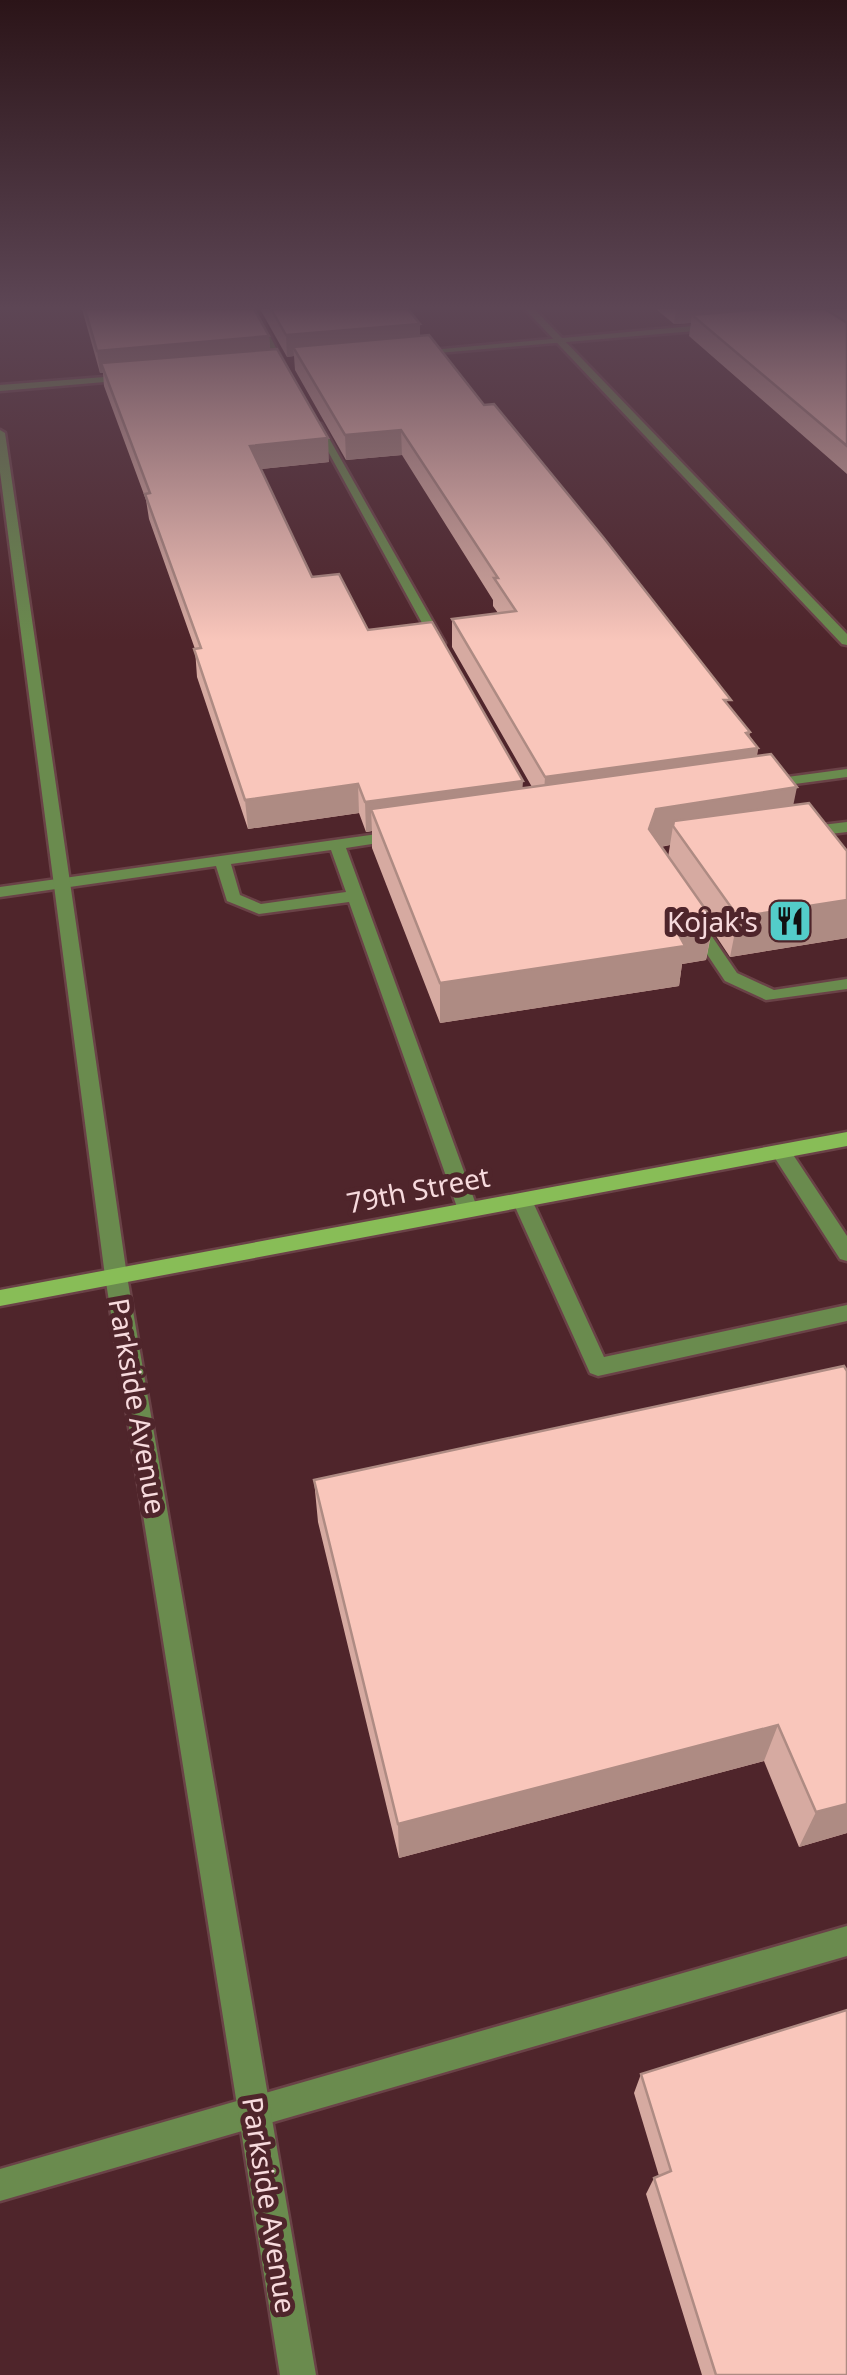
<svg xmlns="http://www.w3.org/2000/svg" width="847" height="2375" viewBox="0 0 847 2375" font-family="'Noto Sans',sans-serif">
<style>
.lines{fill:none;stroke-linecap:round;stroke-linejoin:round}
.service-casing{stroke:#6a4247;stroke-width:5}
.minor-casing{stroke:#6a4247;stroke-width:5}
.tertiary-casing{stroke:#6a4247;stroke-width:5}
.secondary-casing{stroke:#6a4247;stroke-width:5}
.service{fill:#6a8b4e;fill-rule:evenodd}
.minor{fill:#6a8b4e;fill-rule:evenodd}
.tertiary{fill:#6a8b4e;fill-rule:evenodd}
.secondary{fill:#88bd57;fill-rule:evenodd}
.wall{fill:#d6aaa1;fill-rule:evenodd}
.shaded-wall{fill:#ae8b83}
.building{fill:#f9c6bb;stroke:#ae8b83;stroke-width:2.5}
.labels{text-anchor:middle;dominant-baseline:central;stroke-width:10;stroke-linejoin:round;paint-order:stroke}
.poi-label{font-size:28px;fill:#f7dadd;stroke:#4f252b;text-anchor:end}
.street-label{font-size:28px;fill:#f7dadd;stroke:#4f252b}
</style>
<rect width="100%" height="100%" fill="#4f252b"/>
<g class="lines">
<defs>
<path id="service" d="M 248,309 L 256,309 L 290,375 L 282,373 Z
M 312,422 L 321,424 L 445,643 L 444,646 L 433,643 Z
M 847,769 L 847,777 L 765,788 L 758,784 L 765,780 Z
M 847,822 L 847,832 L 805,837 L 797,832 L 805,827 Z
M 399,831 L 407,836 L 404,839 L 346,848 L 478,1210 L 468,1217 L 458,1210 L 349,902 L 259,914 L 227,901 L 216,866 L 0,897 L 0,887 ZM 331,850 L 346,892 L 261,904 L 240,895 L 231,864 Z
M 694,918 L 700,919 L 737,973 L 774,990 L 847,979 L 847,989 L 766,1000 L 725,981 L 686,923 Z
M 781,1145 L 788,1147 L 847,1236 L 847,1261 L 840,1259 L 771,1152 Z
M 522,1193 L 532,1200 L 604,1357 L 847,1305 L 847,1321 L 598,1376 L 590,1373 L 512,1200 Z
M 847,1926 L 847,1956 L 0,2201 L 0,2169 Z"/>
<path id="minor" d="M 715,324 L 718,329 L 415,355 L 410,352 Z
M 131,375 L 128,380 L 0,391 L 0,385 Z
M 0,430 L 5,433 L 127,1276 L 316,2375 L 280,2375 L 105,1276 L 0,472 Z"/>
<path id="tertiary" d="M 525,309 L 534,309 L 847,634 L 847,645 L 842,644 Z"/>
<path id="secondary" d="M 847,1132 L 847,1146 L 0,1306 L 0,1290 Z"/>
</defs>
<!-- service casing -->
<use href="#service" class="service-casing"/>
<!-- minor casing -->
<use href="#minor" class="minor-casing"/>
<!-- tertiary casing -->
<use href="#tertiary" class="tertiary-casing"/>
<!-- secondary casing -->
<use href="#secondary" class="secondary-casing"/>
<!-- service -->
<use href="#service" class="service"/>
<!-- minor -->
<use href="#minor" class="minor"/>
<!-- tertiary -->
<use href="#tertiary" class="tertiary"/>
<!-- secondary -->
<use href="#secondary" class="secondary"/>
</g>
<!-- wall -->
<path class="wall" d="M 82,309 L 254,309 L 269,336 L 270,349 L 329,462 L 261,469 L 312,577 L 368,630 L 522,788 L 532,787 L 452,647 L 452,619 L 498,613 L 493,606 L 493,600 L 402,455 L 346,460 L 295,370 L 294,356 L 287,357 L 260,309 L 408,309 L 420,324 L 420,336 L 484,405 L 730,707 L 758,748 L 757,756 L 793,805 L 847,900 L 847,938 L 730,957 L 712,930 L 706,960 L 682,964 L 679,986 L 440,1023 L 372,848 L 372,831 L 366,832 L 359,813 L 248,829 L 197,677 L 195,649 L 149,519 L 146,500 L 104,386 L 103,373 L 100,373 ZM 670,845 L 668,857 L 661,847 Z
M 656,309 L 847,309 L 847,474 L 689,336 L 691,323 L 674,324 Z
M 847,1371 L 847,1833 L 799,1847 L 764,1761 L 399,1858 L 318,1522 L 314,1480 Z
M 641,2074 L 847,2375 L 702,2375 L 646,2194 L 654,2178 L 659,2176 L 634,2093 Z"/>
<!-- shaded-wall -->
<path class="shaded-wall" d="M 676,309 L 798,309 L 692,315 L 691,323 L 674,324 Z
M 420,324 L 420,346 L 293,347 L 294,356 L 287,357 L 286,335 Z
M 269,336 L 271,358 L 101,363 L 103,373 L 100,373 L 97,351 Z
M 401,430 L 402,455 L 346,460 L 345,435 Z
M 328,438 L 329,462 L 252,470 L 250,446 Z
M 750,732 L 747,750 L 758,748 L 753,778 L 543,807 L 545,777 Z
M 523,781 L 521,810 L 371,809 L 372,831 L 366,832 L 365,802 Z
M 358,784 L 359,813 L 248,829 L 245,800 Z
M 797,787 L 789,826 L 673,826 L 670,845 L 651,848 L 649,829 L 656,809 Z
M 847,900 L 847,938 L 730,957 L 738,917 Z
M 713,920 L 706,960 L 682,964 L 679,986 L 440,1023 L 440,983 L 674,926 Z
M 778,1725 L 764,1761 L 399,1858 L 398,1824 Z
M 847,1804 L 847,1833 L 799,1847 L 816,1812 Z"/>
<!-- building -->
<path class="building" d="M 85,309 L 254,309 L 269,336 L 97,351 Z
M 271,309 L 408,309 L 420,324 L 286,335 Z
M 762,309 L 825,309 L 847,323 L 847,446 L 692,315 Z
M 429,335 L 484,405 L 494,404 L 603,537 L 731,700 L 724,700 L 750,732 L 746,733 L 758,748 L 545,777 L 452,619 L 516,611 L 494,578 L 498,578 L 401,430 L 345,435 L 293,347 Z
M 277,349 L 328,438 L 250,446 L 312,577 L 339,574 L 368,630 L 432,622 L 523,781 L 365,802 L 358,784 L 245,800 L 194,649 L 201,648 L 145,494 L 150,493 L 101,363 Z
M 771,754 L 797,787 L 656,809 L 649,829 L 713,920 L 674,926 L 685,946 L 440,983 L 371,809 Z
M 809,803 L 847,851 L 847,900 L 738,917 L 673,826 L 674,821 Z
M 844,1366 L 847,1371 L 847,1804 L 816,1812 L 778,1725 L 398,1824 L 314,1480 Z
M 847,2010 L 847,2375 L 716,2375 L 654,2178 L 671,2171 L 641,2074 Z"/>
<!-- sky -->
<linearGradient id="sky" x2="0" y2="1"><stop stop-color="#2b1418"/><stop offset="0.48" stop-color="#5d4655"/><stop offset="1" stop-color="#5d4655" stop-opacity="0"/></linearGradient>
<rect width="847" height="641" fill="url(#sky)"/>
<!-- icons -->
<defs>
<symbol id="restaurant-square" viewBox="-11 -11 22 22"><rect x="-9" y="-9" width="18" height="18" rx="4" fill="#53cdc9" stroke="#4f252b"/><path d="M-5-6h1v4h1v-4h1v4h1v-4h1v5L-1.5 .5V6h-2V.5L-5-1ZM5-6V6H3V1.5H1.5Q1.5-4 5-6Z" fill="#111"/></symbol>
</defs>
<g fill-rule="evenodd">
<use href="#restaurant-square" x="765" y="896" width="50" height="50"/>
</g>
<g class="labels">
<!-- poi labels -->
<g class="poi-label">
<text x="758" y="921">Kojak's</text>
</g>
<!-- street labels -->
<g class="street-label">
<text transform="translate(418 1189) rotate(-11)">79th Street</text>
<text transform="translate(138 1406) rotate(80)">Parkside Avenue</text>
<text transform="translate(270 2205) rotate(81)">Parkside Avenue</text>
</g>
</g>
</svg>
